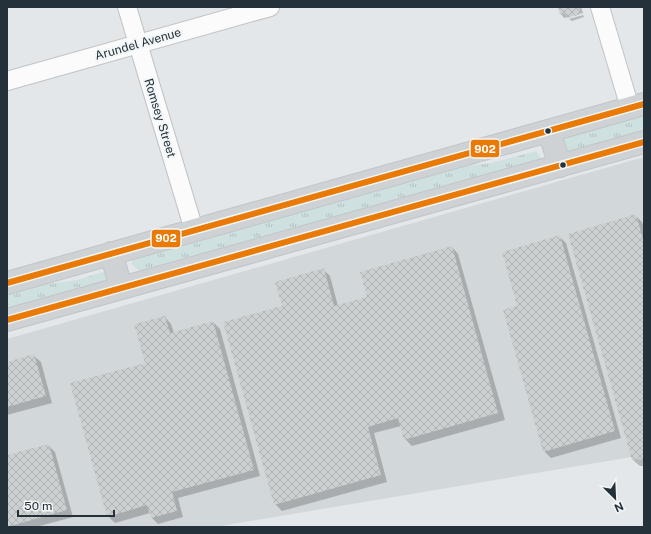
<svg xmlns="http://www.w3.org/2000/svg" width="651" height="534" viewBox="0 0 651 534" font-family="'Public Sans',sans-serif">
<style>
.built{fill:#d2d8da}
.grass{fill:url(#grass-tufts)}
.shadow{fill:#0003}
.building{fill:url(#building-cross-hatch)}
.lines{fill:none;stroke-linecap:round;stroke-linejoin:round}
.minor-casing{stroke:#c0c3c5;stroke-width:20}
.major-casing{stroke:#c1c5c8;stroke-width:24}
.minor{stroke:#fbfbfc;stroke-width:18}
.major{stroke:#ced2d4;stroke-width:22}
.bus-1-casing{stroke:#f2f6f7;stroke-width:9}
.bus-1{stroke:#e97a06;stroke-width:6}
.bus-dot{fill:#24313a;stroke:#f2f6f7;stroke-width:1.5}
.labels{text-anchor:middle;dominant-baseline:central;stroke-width:4;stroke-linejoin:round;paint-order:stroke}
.street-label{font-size:12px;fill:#24313a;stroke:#f2f6f7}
.line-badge{stroke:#f2f6f7;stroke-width:1.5}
.badge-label{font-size:11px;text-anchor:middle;font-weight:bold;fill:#fff}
</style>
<defs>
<pattern id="grass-tufts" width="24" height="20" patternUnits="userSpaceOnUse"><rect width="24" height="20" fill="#cfe0e0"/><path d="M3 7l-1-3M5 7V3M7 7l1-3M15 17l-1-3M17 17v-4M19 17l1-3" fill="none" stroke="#b2c1c1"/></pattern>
<pattern id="building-cross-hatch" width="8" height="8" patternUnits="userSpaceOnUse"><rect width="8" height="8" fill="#cdd0d1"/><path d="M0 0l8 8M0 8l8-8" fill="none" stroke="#b0b3b4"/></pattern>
</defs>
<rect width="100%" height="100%" fill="#e4e7e9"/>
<!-- built -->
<path class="built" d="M 644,157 L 644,455 L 215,527 L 7,527 L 7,339 Z"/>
<!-- grass -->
<path class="grass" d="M 644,115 L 644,134 L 572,151 L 565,151 L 562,142 L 566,136 Z
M 536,151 L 541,158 L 536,163 L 208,255 L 179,259 L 140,271 L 131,264 L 133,258 L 453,167 L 491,163 Z
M 106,271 L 111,281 L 7,312 L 7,293 L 31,286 L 77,280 Z"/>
<!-- shadow -->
<path class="shadow" d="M 559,7 L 581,7 L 583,13 L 569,17 L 569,18 L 568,17 L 564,18 L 561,14 Z
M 583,15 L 584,17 L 572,21 L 569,19 Z
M 635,215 L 642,222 L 644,228 L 644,466 L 640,466 L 633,460 Z
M 559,236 L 566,243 L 621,438 L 551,458 L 544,451 L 519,307 Z
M 452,247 L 458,254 L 505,420 L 412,446 L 405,439 L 401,426 L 374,433 L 387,482 L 282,511 L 275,504 L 283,307 L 324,270 L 330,276 L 338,306 L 368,297 Z
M 165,317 L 171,324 L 174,333 L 213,322 L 220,329 L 260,476 L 178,498 L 183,517 L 158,524 L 152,518 L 150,513 L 115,523 L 108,516 L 146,364 Z
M 34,356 L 41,362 L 52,403 L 7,415 L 7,363 Z
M 48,445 L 55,452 L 73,517 L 36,527 L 7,527 L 7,456 Z"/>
<!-- building -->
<path class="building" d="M 558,7 L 579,7 L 581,14 L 567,18 L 566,13 L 560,15 Z
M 636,214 L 644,243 L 644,459 L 632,460 L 568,234 Z
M 560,235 L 615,431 L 543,452 L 503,310 L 517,306 L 502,252 Z
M 452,246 L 498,413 L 404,440 L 398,418 L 368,427 L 381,475 L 274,505 L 223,322 L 282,306 L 275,282 L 324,268 L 334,306 L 367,297 L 360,272 Z
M 165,316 L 170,333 L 213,321 L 254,470 L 172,492 L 177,511 L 151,518 L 147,505 L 107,517 L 70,383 L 145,363 L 134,324 Z
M 34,354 L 46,396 L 7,407 L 7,362 Z
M 49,444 L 67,510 L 7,527 L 7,455 Z"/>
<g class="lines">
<defs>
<path id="minor" d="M 127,7 L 194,230
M 600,7 L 630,108
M 7,81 L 270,7"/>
<path id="major" d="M 549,131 L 560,166
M 111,253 L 121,287
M 7,283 L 644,104
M 7,320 L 644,142"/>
</defs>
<!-- minor casing -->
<use href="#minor" class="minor-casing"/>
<!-- major casing -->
<use href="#major" class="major-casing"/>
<!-- minor -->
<use href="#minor" class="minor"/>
<!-- major -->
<use href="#major" class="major"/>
<defs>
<path id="bus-1" d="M 7,283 L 644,104
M 7,320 L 644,142"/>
</defs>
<!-- bus-1 casing -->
<use href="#bus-1" class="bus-1-casing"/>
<!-- bus-1 -->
<use href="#bus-1" class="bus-1"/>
</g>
<!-- markers -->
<g class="bus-dot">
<circle cx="548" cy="131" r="3.5"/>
<circle cx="563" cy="165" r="3.5"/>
</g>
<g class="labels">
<!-- street labels -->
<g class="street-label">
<text transform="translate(138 44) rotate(-16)">Arundel Avenue</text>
<text transform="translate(160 118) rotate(73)">Romsey Street</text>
</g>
</g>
<g class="line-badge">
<rect x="470" y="139" width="30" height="19" rx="4" fill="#e97a06"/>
<rect x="151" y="229" width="30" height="19" rx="4" fill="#e97a06"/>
</g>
<g class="badge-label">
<text x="485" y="153">902</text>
<text x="166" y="242">902</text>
</g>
<!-- border -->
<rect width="651" height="534" fill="none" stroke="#24313a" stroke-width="16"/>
<!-- north arrow -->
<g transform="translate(615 498) rotate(156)" stroke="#f2f6f7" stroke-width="3" paint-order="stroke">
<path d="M0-3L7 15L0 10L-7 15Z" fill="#24313a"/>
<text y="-6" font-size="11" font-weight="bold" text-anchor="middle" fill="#24313a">N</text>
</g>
<!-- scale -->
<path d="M18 510v6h96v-6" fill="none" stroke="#24313a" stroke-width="2"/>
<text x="24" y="510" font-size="12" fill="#24313a" stroke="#f2f6f7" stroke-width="3" paint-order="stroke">50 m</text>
</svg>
